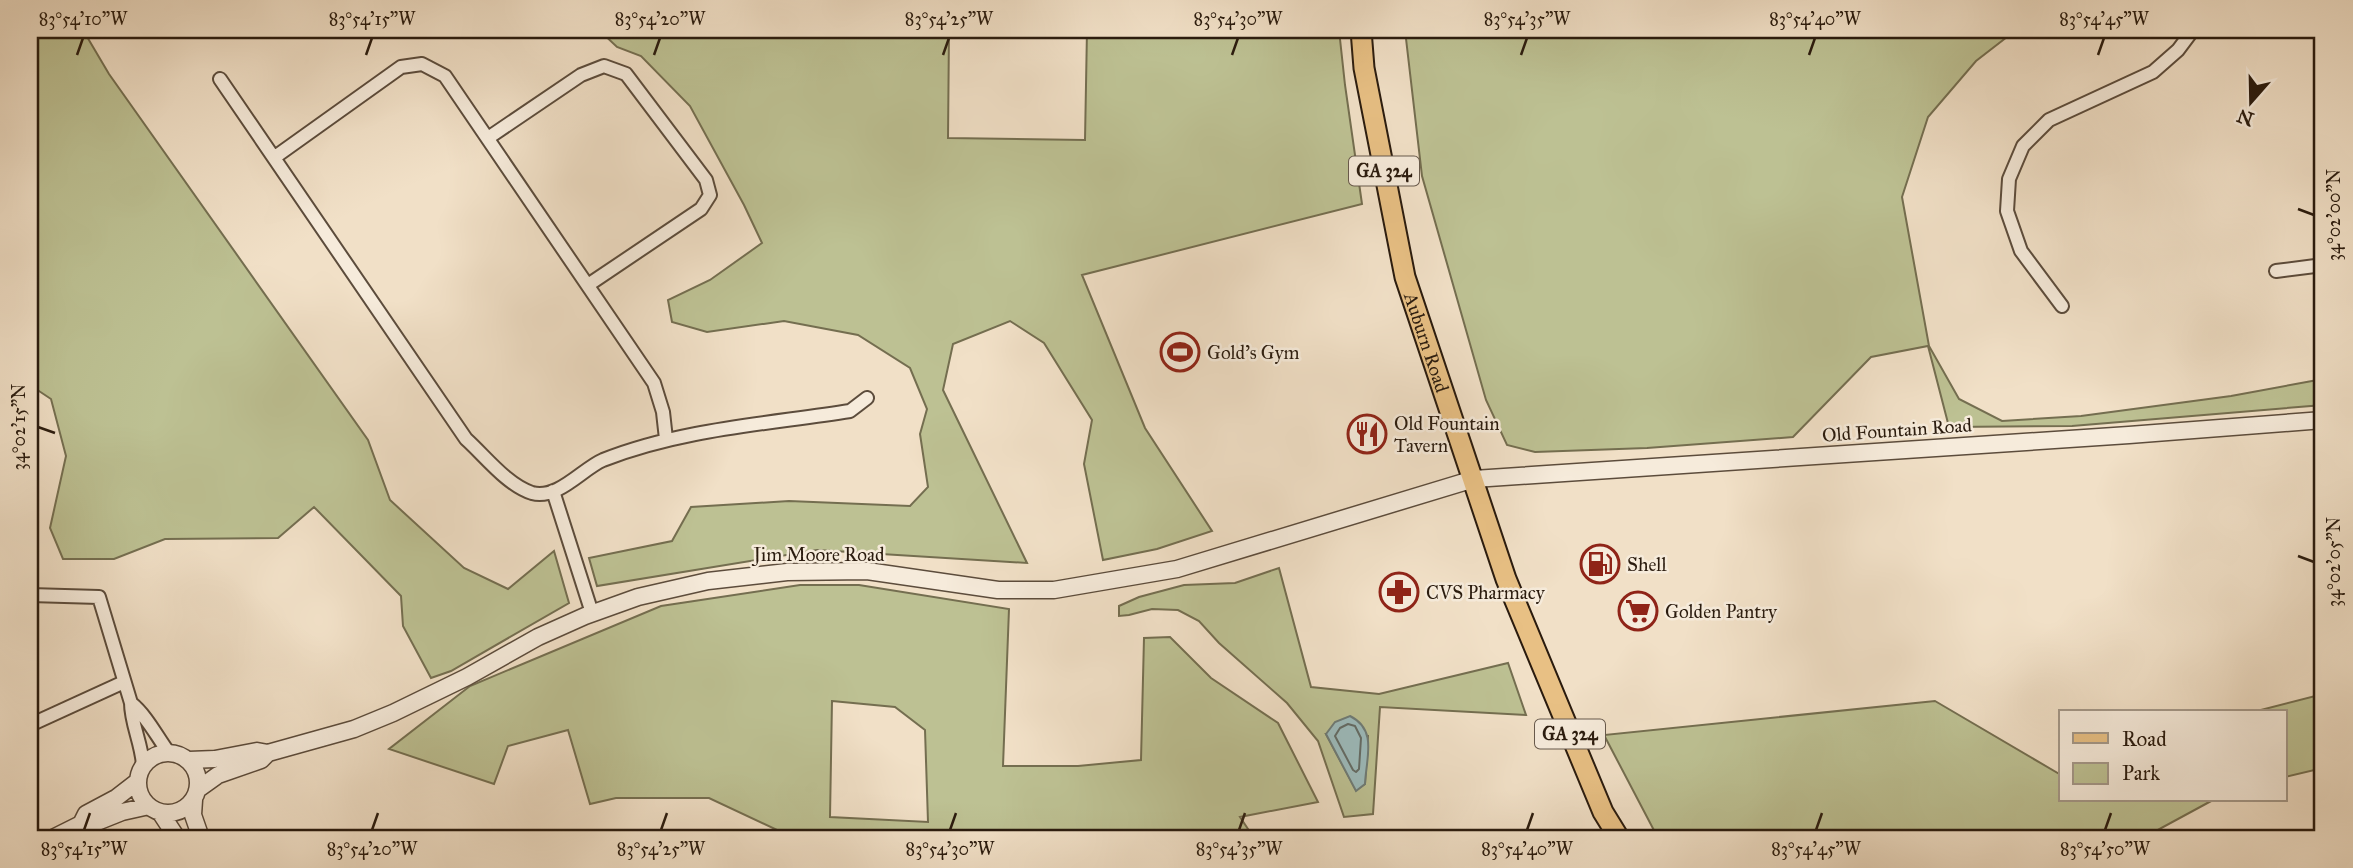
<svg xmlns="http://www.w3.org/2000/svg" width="2353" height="868" viewBox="0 0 2353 868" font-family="'IM FELL Great Primer',serif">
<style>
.green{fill:#bdc193;stroke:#746e50;stroke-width:2;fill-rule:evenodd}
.water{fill:#9cbbbc;stroke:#6e7b76;stroke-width:2}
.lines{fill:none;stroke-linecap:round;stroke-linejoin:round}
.shore{stroke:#636b65;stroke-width:2}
.minor-casing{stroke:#5c4c3c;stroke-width:16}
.tertiary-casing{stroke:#5c4c3c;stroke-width:19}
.primary-casing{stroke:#2a1b0e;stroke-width:23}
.minor{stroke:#f6ebdb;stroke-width:12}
.tertiary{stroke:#f6ebdb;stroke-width:16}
.primary{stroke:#e8c084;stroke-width:19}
.ticks{fill:none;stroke:#2a1b0e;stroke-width:2.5}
.labels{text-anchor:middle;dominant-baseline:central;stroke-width:5;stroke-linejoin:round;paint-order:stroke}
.shield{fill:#f6ebdb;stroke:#67594c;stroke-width:2}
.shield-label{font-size:18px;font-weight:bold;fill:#2a1b0e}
.street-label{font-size:19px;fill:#2a1b0e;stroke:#f6ebdb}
.poi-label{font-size:19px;fill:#2a1b0e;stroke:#f6ebdb;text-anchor:start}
.neatline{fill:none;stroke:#2a1b0e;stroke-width:2.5}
.ticks-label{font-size:18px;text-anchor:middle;fill:#2a1b0e}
</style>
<rect width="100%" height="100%" fill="#f1e0c7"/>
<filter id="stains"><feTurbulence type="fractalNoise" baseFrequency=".00286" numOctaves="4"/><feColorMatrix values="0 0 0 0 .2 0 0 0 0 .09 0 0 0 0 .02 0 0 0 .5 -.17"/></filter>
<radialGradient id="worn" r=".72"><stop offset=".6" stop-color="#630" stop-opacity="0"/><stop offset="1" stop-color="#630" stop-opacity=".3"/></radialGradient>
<!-- green -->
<path class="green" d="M 30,30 L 83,30 L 109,74 L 368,440 L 390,500 L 464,568 L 508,589 L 554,551 L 569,603 L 451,671 L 431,678 L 403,626 L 401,596 L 314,507 L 278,538 L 165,539 L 114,559 L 63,559 L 50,528 L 66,456 L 51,399 L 30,385 Z
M 599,30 L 949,30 L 948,138 L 1085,140 L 1087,30 L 1339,30 L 1345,85 L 1362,204 L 1082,275 L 1145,428 L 1212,531 L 1157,549 L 1103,560 L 1084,464 L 1092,420 L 1044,343 L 1010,321 L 953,344 L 943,390 L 1027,563 L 817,550 L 597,586 L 589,558 L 672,541 L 691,507 L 789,501 L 910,506 L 928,487 L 920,434 L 927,409 L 910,368 L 858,335 L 784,321 L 707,332 L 672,322 L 668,300 L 710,280 L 762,243 L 744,205 L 690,106 L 641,56 L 617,47 Z
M 1405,30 L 2016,30 L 1976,61 L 1928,117 L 1902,197 L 1929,346 L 1959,399 L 2002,421 L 2081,416 L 2231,396 L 2323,379 L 2323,405 L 2072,426 L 1949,427 L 1928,346 L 1871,357 L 1793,437 L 1647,448 L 1535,452 L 1507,445 L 1486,400 L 1422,176 Z
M 1279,568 L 1311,687 L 1379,694 L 1508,663 L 1526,715 L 1380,707 L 1373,814 L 1344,817 L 1318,741 L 1287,703 L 1219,643 L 1199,621 L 1178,610 L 1152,609 L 1129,615 L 1119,616 L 1119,606 L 1139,597 L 1184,585 L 1235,583 ZM 1326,734 L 1368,736 L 1365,784 L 1356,790 Z
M 800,585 L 859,585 L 1009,609 L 1003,766 L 1078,766 L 1141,760 L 1144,638 L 1170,637 L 1211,678 L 1278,723 L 1318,802 L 1240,817 L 1254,838 L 794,838 L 709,798 L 616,798 L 590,804 L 568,730 L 508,746 L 494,784 L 389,749 L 470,686 L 661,606 ZM 832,701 L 895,707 L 925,730 L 928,822 L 830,817 Z
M 2323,694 L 2323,768 L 2285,777 L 2285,712 L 2253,712 Z
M 1935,701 L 2061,775 L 2061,800 L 2213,800 L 2143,838 L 1658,838 L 1604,735 Z"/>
<!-- water -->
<path class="water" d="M 1350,716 C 1378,730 1366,758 1365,784 L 1356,791 L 1326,734 L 1335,722 Z"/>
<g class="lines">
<!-- shore -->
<path class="shore" d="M 1348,724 L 1355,726 L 1361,738 L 1359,769 L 1356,772 L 1353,770 L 1335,736 L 1340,728 Z"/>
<defs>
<path id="minor" d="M 220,79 L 466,439 C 485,456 507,485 532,493 C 558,500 582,469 603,460 C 681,429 768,424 850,411 L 867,398
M 488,138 L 581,75 L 604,66 L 626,74 L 706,180 L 710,195 L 701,209 L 588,285
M 275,157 L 401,67 L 422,64 L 445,76 L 654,383 L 663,412 L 666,439
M 2276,271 L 2323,265
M 2062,306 L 2021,251 L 2007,211 L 2009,179 L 2023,146 L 2049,120 L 2153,72 L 2178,50 L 2193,30
M 553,491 L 592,613
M 30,595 L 99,597 L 131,703 C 131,724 142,744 143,766
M 131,703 C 147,716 157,737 169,753
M 30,725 L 124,682"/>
<path id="tertiary" d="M138 783a30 30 0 1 1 60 0a30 30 0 1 1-60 0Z
M 189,760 L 215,759 L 257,751 L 268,753 L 354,729 L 393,713 L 467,677 L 538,637 L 585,616 L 638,597 L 708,581 L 787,572 L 867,571 L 998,590 L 1054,590 L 1177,569 L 1474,479 L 2129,435 L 2323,420
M 197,790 L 218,775 L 261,760 L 266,755
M 194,800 L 193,815 L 201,838
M 160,812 L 177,838
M 81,824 L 86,814 L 116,798 L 138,781
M 53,838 L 81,824 L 92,824 L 122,812 L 149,806"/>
<g id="primary">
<path id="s1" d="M 1361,30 L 1364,68 L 1405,277 L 1506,579 L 1603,812 L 1619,838"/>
</g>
</defs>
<!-- minor casing -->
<use href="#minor" class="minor-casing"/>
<!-- tertiary casing -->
<use href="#tertiary" class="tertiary-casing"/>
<!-- primary casing -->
<use href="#primary" class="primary-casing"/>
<!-- minor -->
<use href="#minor" class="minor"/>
<!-- tertiary -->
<use href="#tertiary" class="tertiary"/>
<!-- primary -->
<use href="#primary" class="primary"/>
</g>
<!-- ticks -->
<path class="ticks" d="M 77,55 L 83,38M 366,55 L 372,38M 654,55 L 660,38M 943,55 L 949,38M 1232,55 L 1238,38M 1521,55 L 1527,38M 1809,55 L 1815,38M 2098,55 L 2104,38M 2298,209 L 2314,215M 38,427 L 55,433M 2298,556 L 2314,562M 84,830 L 90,813M 372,830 L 378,813M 661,830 L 667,813M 950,830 L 956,813M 1239,830 L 1245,813M 1527,830 L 1533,813M 1816,830 L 1822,813M 2105,830 L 2111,813"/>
<!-- icons -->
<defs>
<symbol id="stadium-ring" viewBox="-11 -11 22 22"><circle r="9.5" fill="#f6ebdb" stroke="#8f2418" stroke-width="1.5"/><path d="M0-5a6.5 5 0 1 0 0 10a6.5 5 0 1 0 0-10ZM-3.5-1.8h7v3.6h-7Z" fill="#8f2418"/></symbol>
<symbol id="restaurant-ring" viewBox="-11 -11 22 22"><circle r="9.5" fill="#f6ebdb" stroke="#8f2418" stroke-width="1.5"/><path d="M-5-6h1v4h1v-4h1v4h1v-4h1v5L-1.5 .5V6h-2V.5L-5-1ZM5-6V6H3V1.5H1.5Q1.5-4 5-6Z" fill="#8f2418"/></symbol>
<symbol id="fuel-ring" viewBox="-11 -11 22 22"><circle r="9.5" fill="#f6ebdb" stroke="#8f2418" stroke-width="1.5"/><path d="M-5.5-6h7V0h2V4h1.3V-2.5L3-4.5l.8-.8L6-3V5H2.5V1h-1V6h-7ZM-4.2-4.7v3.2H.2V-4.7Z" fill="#8f2418"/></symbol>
<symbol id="pharmacy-ring" viewBox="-11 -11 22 22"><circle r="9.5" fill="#f6ebdb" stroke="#8f2418" stroke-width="1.5"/><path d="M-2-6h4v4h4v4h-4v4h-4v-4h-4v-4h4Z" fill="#8f2418"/></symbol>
<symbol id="supermarket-ring" viewBox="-11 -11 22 22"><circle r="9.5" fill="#f6ebdb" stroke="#8f2418" stroke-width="1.5"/><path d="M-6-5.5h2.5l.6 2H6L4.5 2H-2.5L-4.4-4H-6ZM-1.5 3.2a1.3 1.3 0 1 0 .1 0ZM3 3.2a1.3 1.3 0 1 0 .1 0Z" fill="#8f2418"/></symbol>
</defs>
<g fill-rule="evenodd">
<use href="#stadium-ring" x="1158" y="330" width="44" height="44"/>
<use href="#restaurant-ring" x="1345" y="412" width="44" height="44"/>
<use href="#fuel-ring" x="1578" y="542" width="44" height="44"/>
<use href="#pharmacy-ring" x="1377" y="570" width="44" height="44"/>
<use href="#supermarket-ring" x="1616" y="589" width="44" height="44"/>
</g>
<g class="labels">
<!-- shield labels -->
<g class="shield">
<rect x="1349" y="156.5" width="70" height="29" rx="5"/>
<rect x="1535" y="719.5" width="70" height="29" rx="5"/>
</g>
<g class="shield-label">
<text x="1384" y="171">GA 324</text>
<text x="1570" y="734">GA 324</text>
</g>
<!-- street labels -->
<g class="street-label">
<text stroke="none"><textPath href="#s1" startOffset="320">Auburn Road</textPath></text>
<text transform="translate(1897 430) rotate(-4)">Old Fountain Road</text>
<text x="819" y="554">Jim Moore Road</text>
</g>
<!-- poi labels -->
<g class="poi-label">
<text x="1207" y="352">Gold's Gym</text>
<text x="1394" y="423">Old Fountain<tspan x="1394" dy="22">Tavern</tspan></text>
<text x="1627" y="564">Shell</text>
<text x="1426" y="592">CVS Pharmacy</text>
<text x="1665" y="611">Golden Pantry</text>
</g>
</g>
<!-- margin -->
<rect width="2353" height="868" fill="none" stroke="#f1e0c7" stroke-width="77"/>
<!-- legend -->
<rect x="2059" y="710" width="228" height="91" fill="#f6ebdb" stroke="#a49889" stroke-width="2"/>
<rect x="2073" y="733" width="35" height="10" fill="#e8c084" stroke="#a49889" stroke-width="2"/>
<text x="2122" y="746" font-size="21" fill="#2a1b0e">Road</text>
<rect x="2073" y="763" width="35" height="21" fill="#bdc193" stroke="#a49889" stroke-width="2"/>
<text x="2122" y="780" font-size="21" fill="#2a1b0e">Park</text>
<!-- north arrow -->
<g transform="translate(2251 102) rotate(200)" stroke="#f6ebdb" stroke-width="5" paint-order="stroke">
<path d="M0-5L12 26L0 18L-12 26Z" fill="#2a1b0e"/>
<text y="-10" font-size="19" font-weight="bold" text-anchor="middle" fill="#2a1b0e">N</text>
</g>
<rect x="38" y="38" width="2276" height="792" class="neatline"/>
<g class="ticks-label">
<text x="83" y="25">83°54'10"W</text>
<text x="372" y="25">83°54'15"W</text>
<text x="660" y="25">83°54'20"W</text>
<text x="949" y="25">83°54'25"W</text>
<text x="1238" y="25">83°54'30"W</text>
<text x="1527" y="25">83°54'35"W</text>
<text x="1815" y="25">83°54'40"W</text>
<text x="2104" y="25">83°54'45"W</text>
<text transform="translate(2334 215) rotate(-90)" y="6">34°02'00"N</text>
<text transform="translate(19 427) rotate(-90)" y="6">34°02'15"N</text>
<text transform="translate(2334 562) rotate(-90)" y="6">34°02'05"N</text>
<text x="84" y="855">83°54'15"W</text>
<text x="372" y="855">83°54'20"W</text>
<text x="661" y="855">83°54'25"W</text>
<text x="950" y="855">83°54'30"W</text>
<text x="1239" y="855">83°54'35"W</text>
<text x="1527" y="855">83°54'40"W</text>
<text x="1816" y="855">83°54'45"W</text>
<text x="2105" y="855">83°54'50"W</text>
</g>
<rect width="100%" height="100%" filter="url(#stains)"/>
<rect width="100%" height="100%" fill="url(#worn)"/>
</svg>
